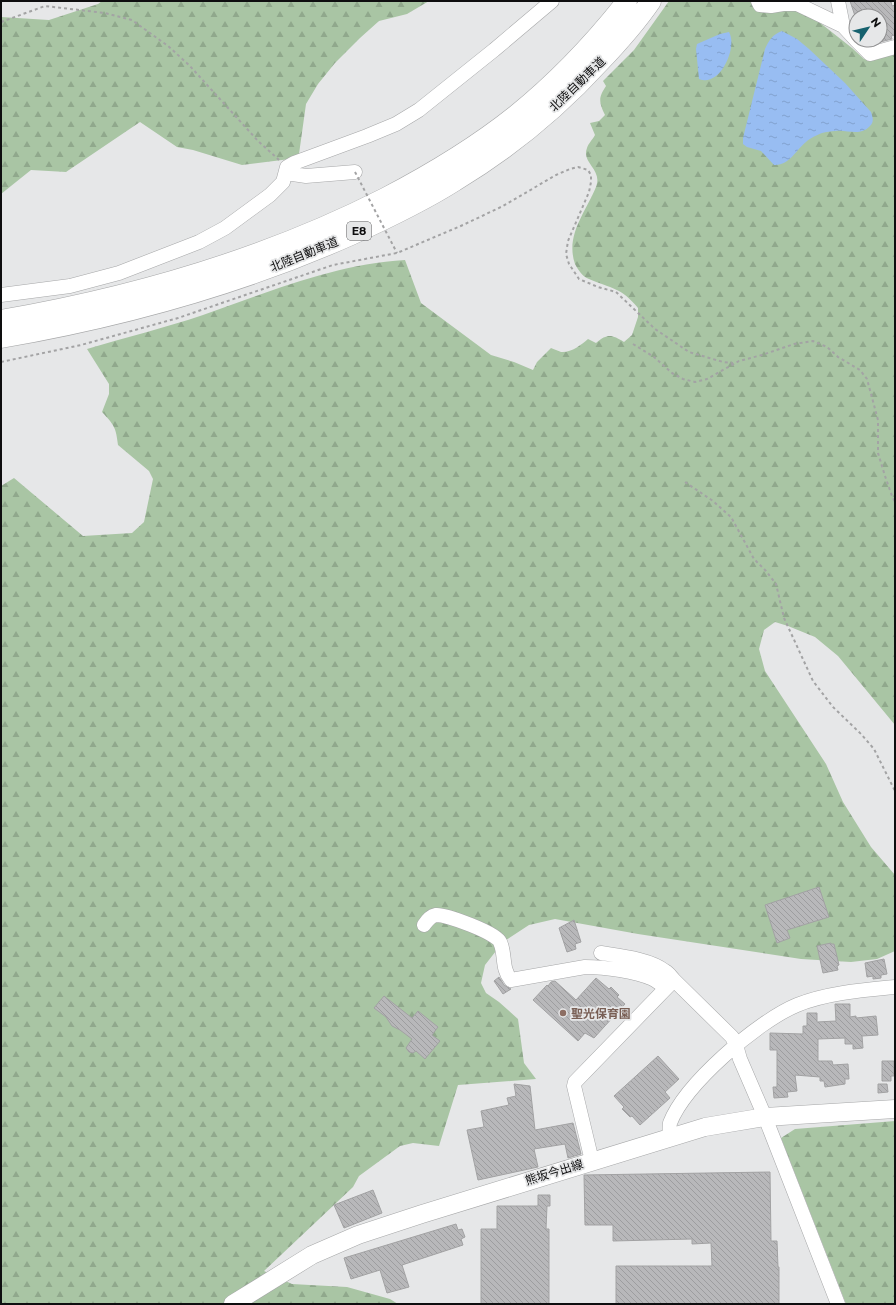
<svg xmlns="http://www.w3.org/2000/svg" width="896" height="1305" viewBox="0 0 896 1305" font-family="Montserrat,'Noto Sans JP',sans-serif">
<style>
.forest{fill:url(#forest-firs)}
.water{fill:url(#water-ripples)}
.building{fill:url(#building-back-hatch);stroke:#a2a2a3}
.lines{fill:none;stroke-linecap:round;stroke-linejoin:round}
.minor-casing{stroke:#a6a7a8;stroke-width:15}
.major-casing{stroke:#a6a7a8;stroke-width:19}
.highway-casing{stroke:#a6a7a8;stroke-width:21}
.path{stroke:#a3a3a4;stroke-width:2;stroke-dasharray:3 3;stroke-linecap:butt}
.minor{stroke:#fff;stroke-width:14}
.major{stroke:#fff;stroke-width:18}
.highway{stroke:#fff;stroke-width:20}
.path-bridge{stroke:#a3a3a4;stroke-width:2;stroke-dasharray:3 3;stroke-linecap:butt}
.education-dot{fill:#8d6e63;stroke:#e6e7e8;stroke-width:1.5}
.labels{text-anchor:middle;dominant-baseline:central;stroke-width:3.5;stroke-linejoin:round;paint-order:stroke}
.shield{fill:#e6e7e8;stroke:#4f4f50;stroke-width:1}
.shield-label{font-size:11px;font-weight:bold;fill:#0e0e0f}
.street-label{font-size:12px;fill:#0e0e0f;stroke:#e6e7e8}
.education-label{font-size:12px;font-weight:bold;fill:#785e54;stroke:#e6e7e8;text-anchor:start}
</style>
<defs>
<pattern id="forest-firs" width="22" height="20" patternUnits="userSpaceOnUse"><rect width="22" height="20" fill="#a9c5a4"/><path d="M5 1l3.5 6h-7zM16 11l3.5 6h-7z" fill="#90a88c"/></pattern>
<pattern id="water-ripples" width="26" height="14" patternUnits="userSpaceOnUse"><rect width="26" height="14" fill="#98bdf2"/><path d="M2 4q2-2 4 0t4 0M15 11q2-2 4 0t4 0" fill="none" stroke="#82a1ce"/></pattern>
<pattern id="building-back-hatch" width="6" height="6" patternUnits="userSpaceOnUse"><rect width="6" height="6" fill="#b8b8ba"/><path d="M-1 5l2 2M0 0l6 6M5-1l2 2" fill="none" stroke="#9d9d9f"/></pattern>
</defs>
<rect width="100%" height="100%" fill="#e6e7e8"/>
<!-- forest -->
<path class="forest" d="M 102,1 L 429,1 L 407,14 L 379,21 L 360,38 L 335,63 L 318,84 L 306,104 L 299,154 L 290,159 L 242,165 L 193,150 L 177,147 L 140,122 L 66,172 L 31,170 L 1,194 L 1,17 L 49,20 L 98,4 Z
M 669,1 L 750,1 L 757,12 L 790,9 L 801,13 L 819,22 L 852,48 L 864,59 L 871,61 L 895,53 L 895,725 L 838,656 L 815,637 L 788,626 L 775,622 L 764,630 L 759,649 L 765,671 L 826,764 L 843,802 L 871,847 L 895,875 L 895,951 L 877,959 L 851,962 L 801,959 L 638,934 L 555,919 L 529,925 L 503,942 L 485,965 L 481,983 L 486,993 L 499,1002 L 518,1019 L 524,1063 L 536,1079 L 458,1085 L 439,1146 L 413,1143 L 400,1146 L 359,1176 L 353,1187 L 264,1271 L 292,1284 L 347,1287 L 390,1299 L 398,1304 L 1,1304 L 1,486 L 14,478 L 83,536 L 132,533 L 144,522 L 153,479 L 149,471 L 118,445 C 116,427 114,425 102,412 L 109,394 L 109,384 L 87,349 C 126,337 165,328 203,315 C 269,292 335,264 405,260 L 421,303 L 491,355 L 514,362 L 533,370 L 537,362 L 551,348 C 554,349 558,351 561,352 C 571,353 581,345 588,339 L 596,343 C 608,333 612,335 624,342 L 632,335 L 638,317 L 638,308 C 621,287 612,289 589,279 C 583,277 578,270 575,264 C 565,235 586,212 596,187 C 603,169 581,163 587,148 C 588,144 593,139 595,135 L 590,123 L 599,121 L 605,115 C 599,102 598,98 606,86 L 603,81 L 634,50 Z
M 895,1121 L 895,1304 L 846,1304 L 781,1138 L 795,1129 Z"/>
<!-- water -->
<path class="water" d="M 782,31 L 797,39 L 809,49 L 845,83 L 871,112 C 873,118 874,122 870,126 C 860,137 847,129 835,131 C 831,131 826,132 822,133 C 817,135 810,138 806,142 C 796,150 789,166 774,165 L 761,151 L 747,147 L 743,144 L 743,138 L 765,49 C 769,40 772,35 782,31 Z
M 729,32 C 738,47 720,88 699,79 L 696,49 L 697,44 L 720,34 Z"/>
<!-- building -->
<path class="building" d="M 850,1 L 891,1 L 892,6 L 895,5 L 895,35 L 891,36 L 892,39 L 880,42 L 880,16 L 855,16 Z
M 819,887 L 829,917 L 787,930 L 790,938 L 777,943 L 765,905 Z
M 574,920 L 581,942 L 575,944 L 576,949 L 567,952 L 559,928 Z
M 831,943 L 831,944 L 834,944 L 839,965 L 837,966 L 838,970 L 823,973 L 817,946 Z
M 884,959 L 887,974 L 881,975 L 881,978 L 873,979 L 873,976 L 867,977 L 865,963 Z
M 499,977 L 504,985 L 511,989 L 503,994 L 494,981 Z
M 596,978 L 609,989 L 611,987 L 619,995 L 617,997 L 625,1004 L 594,1038 L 585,1033 L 578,1041 L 533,1000 L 547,985 L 548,986 L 551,982 L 555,981 L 576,1000 Z
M 384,996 L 412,1018 L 418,1011 L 438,1027 L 432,1035 L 440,1041 L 425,1059 L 416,1051 L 413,1053 L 409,1052 L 406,1048 L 412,1039 L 400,1030 L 392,1026 L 386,1017 L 374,1008 Z
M 835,1004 L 850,1004 L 850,1017 L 856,1016 L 856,1018 L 876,1016 L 878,1035 L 862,1036 L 863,1048 L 853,1049 L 853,1044 L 845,1044 L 845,1038 L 818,1039 L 818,1061 L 832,1061 L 833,1065 L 848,1064 L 849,1079 L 845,1079 L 845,1084 L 825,1087 L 824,1081 L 820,1081 L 820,1077 L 795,1075 L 797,1091 L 787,1092 L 788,1097 L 774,1098 L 773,1087 L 777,1087 L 777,1050 L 770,1050 L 770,1033 L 803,1034 L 803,1026 L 807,1026 L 807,1013 L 817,1013 L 817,1022 L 836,1021 Z
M 658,1056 L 679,1079 L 665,1092 L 670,1098 L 640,1125 L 632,1116 L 630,1117 L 622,1109 L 624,1107 L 614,1096 Z
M 882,1061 L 894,1061 L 894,1076 L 891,1076 L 891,1081 L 882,1081 Z
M 514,1084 L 530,1086 L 535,1130 L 573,1123 L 581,1154 L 568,1158 L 565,1144 L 534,1149 L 538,1167 L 478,1180 L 467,1130 L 484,1127 L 481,1111 L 509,1105 L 507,1098 L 516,1096 Z
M 878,1084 L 887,1084 L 888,1092 L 878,1093 Z
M 770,1172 L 771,1241 L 777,1241 L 778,1267 L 779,1267 L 779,1304 L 616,1304 L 616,1266 L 712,1266 L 711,1243 L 692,1244 L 692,1239 L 613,1241 L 613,1225 L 585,1225 L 584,1175 Z
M 373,1190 L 382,1213 L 344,1228 L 334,1205 Z
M 538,1195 L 550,1195 L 550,1206 L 547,1206 L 546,1229 L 549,1229 L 549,1304 L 481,1304 L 481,1229 L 497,1229 L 497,1206 L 538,1206 Z
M 456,1224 L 458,1230 L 462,1229 L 465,1237 L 461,1239 L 463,1245 L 402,1265 L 409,1287 L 387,1293 L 380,1270 L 351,1279 L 344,1258 Z"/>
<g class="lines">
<defs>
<path id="minor" d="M 758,1 L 760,5 L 771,6 L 783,4 L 797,4 L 843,26 L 856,40
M 838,1 L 843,26
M 856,40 L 870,54 L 895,47
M 286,173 L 306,176 L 355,172
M 1,295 L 70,286 L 119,273 L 199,242 L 225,228 L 270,195 L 283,182 L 287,167 L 294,163 L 367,136 L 396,124 L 419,110 L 494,50 L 552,1
M 424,925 C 427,921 430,916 436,915 C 445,914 497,933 500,942 C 506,955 501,968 511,980 L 585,967 C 605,967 636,971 653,979 C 658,982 662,985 666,988
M 601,953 C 620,956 650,959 665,971 C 669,973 671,977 674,980
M 670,1138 C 670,1133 669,1127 670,1123 C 685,1084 758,1021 797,1005 C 826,993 864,990 895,987
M 592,1161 L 574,1086 L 575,1082 L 674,980 L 732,1037 L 736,1045 L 740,1059 L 765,1117 L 838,1304"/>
<path id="major" d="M 233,1304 L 312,1255 L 358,1235 L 422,1214 L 705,1127 L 765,1117 L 895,1109"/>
<path id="highway" d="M 1,320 C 134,297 265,259 385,198 C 431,174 476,147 516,115 C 558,81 594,43 627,1
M 1,338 C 122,317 239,285 351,235 C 386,219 422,202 455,181 C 508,149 558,108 600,62 C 618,43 636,23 651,1"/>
</defs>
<!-- minor casing -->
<use href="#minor" class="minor-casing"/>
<!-- major casing -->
<use href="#major" class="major-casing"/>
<!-- highway casing -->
<use href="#highway" class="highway-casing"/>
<!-- path -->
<path class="path" d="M 1,22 L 45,6 L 105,13 L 132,20 L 168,46 L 189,65 L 258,141 L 279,160
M 633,344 L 654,357 L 672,373 L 683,379 L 695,382 L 707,379 L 739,361 L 762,355 L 794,344 L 813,341 L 827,347 L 838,357 L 860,370 L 867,379 L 878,420 L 878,453 L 885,476 L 892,496 L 895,502
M 1,362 L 81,345 L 178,318 L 333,265 L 397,253 L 463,225 L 503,206 L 556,175 L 570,169 L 578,167 L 588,170 L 591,175 L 591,182 L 589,192 L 568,241 L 566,254 L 569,264 L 579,279 L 598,287 L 616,292 L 655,329 L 689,352 L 723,362 L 733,363
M 685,482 L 713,501 L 731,517 L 754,559 L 766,571 L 776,584 L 784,618 L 813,681 L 833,707 L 861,734 L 874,749 L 895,791"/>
<!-- minor -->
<use href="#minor" class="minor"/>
<!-- major -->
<use href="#major" class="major"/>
<!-- highway -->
<use href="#highway" class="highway"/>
<!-- path-bridge -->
<path class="path-bridge" d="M 355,172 L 397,253"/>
</g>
<!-- markers -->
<circle class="education-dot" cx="563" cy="1013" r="4"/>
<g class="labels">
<!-- shield labels -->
<rect class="shield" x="347" y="222" width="24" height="18" rx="3"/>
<g class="shield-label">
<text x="359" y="231">E8</text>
</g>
<!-- street labels -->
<g class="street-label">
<text transform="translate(577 84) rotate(-44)">北陸自動車道</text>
<text transform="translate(304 254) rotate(-22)">北陸自動車道</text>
<text transform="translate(554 1172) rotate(-17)">熊坂今出線</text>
</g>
<!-- education labels -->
<g class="education-label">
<text x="571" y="1013">聖光保育園</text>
</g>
</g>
<!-- border -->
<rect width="896" height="1305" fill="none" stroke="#0e0e0f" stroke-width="4"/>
<!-- north arrow -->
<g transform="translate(868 28) rotate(55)"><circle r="19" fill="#e6e7e8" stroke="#909091"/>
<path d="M0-3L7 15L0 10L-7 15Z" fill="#16616e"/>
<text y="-6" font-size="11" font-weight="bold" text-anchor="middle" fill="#0e0e0f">N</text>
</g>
</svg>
